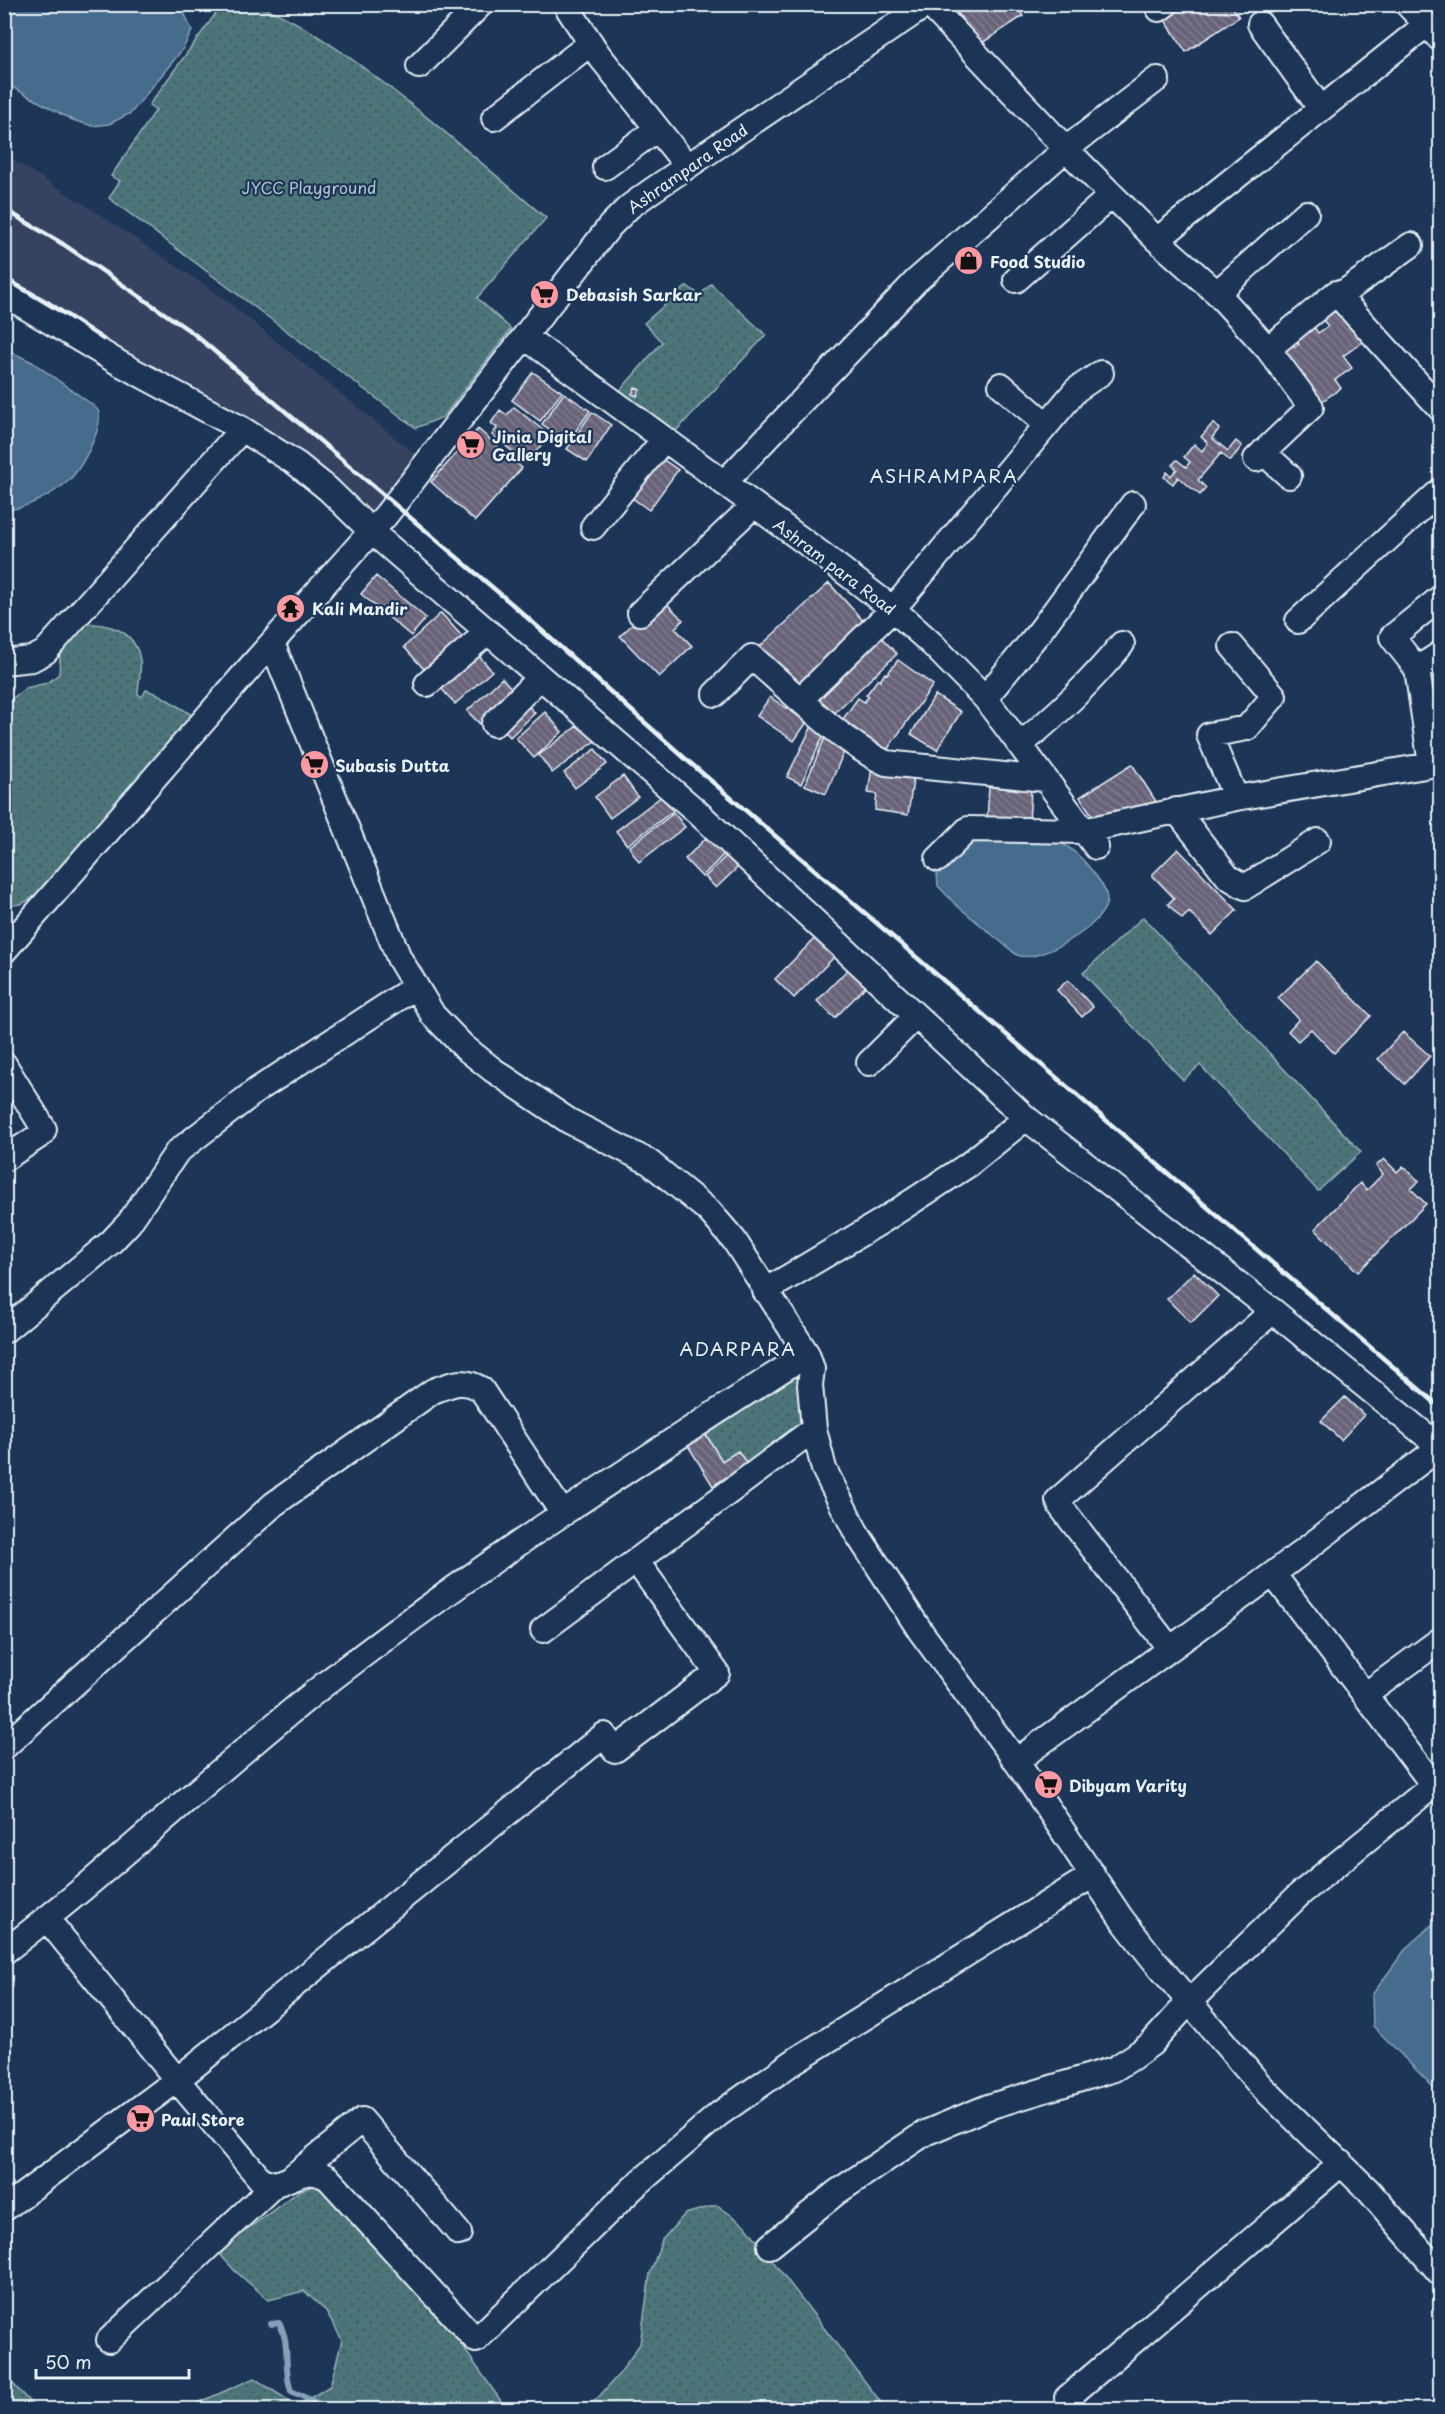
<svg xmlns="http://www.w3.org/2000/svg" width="1445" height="2414" viewBox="0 0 1445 2414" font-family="'Playpen Sans',sans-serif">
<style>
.built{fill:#344361}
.grass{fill:url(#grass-dots);stroke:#9ab2b8;stroke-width:1.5}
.water{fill:#446c8c;stroke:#86a1b7;stroke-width:1.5}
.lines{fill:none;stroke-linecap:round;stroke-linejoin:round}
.stream{stroke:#86a1b7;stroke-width:6}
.building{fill:url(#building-back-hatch);stroke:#e8f1f8;stroke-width:1.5}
.minor-casing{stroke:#e8f1f8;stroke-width:28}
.minor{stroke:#1d3557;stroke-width:24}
.rail{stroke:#e8f1f8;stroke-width:4.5}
.labels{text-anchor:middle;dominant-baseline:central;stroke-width:4.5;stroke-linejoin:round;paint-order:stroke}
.street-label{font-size:16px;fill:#e8f1f8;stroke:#1d3557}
.park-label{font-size:16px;fill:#b1c5cb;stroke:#1d3557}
.poi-label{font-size:16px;font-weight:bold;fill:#e8f1f8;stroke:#1d3557;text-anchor:start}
.neighbourhood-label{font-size:18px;letter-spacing:1.5px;fill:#e8f1f8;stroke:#1d3557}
</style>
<defs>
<pattern id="grass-dots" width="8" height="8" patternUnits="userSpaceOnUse" patternTransform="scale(1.5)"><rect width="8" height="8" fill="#4b7478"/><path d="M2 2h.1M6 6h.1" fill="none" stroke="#485c5f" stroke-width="1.8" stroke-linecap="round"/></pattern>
<pattern id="building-back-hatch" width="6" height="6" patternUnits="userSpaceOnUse" patternTransform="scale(1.5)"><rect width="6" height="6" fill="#696479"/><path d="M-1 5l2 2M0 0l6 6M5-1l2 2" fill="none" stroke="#7e7b8d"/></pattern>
</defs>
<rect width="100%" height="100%" fill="#1d3557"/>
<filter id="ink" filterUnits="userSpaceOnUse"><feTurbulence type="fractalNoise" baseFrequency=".0167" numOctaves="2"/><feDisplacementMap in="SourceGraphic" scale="12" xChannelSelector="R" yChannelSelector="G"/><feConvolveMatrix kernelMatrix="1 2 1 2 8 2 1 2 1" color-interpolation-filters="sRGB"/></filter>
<g filter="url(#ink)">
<!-- built -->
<path class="built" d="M 4,154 L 93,210 L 221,296 L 424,461 L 375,522 L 5,287 Z"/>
<!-- grass -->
<path class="grass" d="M 249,4 C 285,12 316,35 346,55 C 416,105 481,163 546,218 L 477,298 L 511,329 L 443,417 L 416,428 L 109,198 L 120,181 L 111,176 L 156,110 L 149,105 L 222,5 Z
M 711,284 L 766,335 L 675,432 L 617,394 L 662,342 L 644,323 L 687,286 L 700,295 Z
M 78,623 C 106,623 135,628 140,660 C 142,671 138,683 138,694 L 142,697 L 146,690 L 160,695 L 195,717 L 39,895 L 21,904 L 5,906 L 5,704 L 26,688 L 47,683 L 59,674 L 60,657 L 54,649 Z
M 1143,917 L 1361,1152 L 1318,1191 L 1200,1065 L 1183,1080 L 1083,973 Z
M 797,1374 L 798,1386 L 810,1420 L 747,1464 L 738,1451 L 722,1461 L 705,1433 Z
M 314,2186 L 327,2189 L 432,2303 L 501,2401 L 513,2409 L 182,2410 L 254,2378 L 297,2406 L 330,2386 L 342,2340 L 326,2311 L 304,2291 L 269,2300 L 235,2271 L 217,2251 L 301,2190 Z
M 717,2205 L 746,2226 L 886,2409 L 579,2410 L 596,2400 L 620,2373 L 640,2344 L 650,2274 L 662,2240 L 685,2214 Z
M 5,2375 L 36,2409 L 5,2409 Z"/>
<!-- water -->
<path class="water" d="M 4,5 L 181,5 L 192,31 L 182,50 L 131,113 L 109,124 L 93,126 L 72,120 L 5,83 Z
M 5,349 L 32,362 L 90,403 C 93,406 98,408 99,413 C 102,431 80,472 66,483 C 49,496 30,507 8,510 L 4,509 Z
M 974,841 C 998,841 1035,839 1057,842 C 1069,845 1082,858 1089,867 C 1096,876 1106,887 1107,899 C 1108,924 1037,965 1017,955 L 955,904 L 938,886 L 937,874 L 941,866 Z
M 1440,1918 L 1440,2097 L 1434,2088 L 1373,2026 L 1372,1995 L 1407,1947 Z"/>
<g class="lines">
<!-- stream -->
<path class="stream" d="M 271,2324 L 279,2323 C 291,2343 283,2370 291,2391 L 332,2410"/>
</g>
<!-- building -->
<path class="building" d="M 961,4 L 1015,4 L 1023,16 L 979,45 L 955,9 Z
M 1169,4 L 1231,4 L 1239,17 L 1186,52 L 1159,11 Z
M 1340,307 L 1364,341 L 1343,356 L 1352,368 L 1335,380 L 1341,388 L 1318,404 L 1281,352 L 1292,343 L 1295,347 L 1299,344 L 1296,340 L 1314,327 L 1318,333 L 1328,326 L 1323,320 Z
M 533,372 L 562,392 L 540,421 L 512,400 Z
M 635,387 L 640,390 L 637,396 L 632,394 Z
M 564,393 L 590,411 L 568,442 L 542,424 Z
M 514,407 L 549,435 L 527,463 L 492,435 L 497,428 L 491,423 L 500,410 L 507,415 Z
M 592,412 L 611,425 L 587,462 L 567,449 Z
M 1213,423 L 1219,429 L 1212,438 L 1228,451 L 1236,441 L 1242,446 L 1230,461 L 1221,453 L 1198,480 L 1206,488 L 1200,495 L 1178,477 L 1173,484 L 1164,477 L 1167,472 L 1171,476 L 1177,469 L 1172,465 L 1177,460 L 1186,467 L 1190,462 L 1184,457 L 1194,444 L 1202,451 L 1208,443 L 1201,437 Z
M 478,429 L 522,468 L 475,521 L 431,482 Z
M 658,456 L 678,470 L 649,510 L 628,495 Z
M 376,576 L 426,618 L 411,636 L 361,594 Z
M 829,583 L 867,625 L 794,692 L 756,650 Z
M 661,598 L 683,620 L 675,628 L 692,646 L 659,677 L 620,636 Z
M 441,613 L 468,643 L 430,676 L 404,647 Z
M 876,632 L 897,654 L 830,717 L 809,696 Z
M 473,649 L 492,671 L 455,704 L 440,687 Z
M 898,660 L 933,685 L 882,757 L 838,726 L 858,698 L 864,702 L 869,696 L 866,695 L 878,679 L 880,681 L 885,673 L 887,674 Z
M 502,678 L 514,691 L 485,729 L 467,711 Z
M 935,695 L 961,712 L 937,750 L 911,734 Z
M 770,697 L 807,722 L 794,741 L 757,716 Z
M 523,700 L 535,713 L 510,737 L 498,724 Z
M 545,712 L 562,732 L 534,758 L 516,738 Z
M 814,722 L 827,728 L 801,784 L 787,777 Z
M 581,723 L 595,741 L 552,773 L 539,755 Z
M 827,733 L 848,742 L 826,794 L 805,785 Z
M 595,749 L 607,764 L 575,788 L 564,773 Z
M 1132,764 L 1157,803 L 1096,821 L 1080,797 Z
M 872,767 L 914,773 L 908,815 L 875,810 L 877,794 L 868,793 Z
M 623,776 L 638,797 L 610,818 L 595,797 Z
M 989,787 L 1031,789 L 1029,824 L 987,821 Z
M 662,796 L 673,811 L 627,845 L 616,831 Z
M 674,813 L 685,827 L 639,862 L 629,847 Z
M 707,837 L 724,854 L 702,877 L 685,859 Z
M 1178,849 L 1237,910 L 1212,935 L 1189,912 L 1182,919 L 1168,904 L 1174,898 L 1152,875 Z
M 726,856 L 738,867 L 716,888 L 705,877 Z
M 821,932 L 840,951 L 794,998 L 775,979 Z
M 1316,961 L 1371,1016 L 1334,1053 L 1311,1029 L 1298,1041 L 1288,1031 L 1299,1019 L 1278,998 Z
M 850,967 L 868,984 L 835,1018 L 817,1001 Z
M 1068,980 L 1093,1007 L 1082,1017 L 1057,990 Z
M 1403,1032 L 1430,1056 L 1405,1084 L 1378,1059 Z
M 1384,1159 L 1397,1172 L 1403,1166 L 1419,1181 L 1411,1189 L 1426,1204 L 1358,1272 L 1315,1229 L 1360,1183 L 1367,1190 L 1383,1174 L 1376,1166 Z
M 1194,1272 L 1218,1296 L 1191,1323 L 1167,1299 Z
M 1345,1397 L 1364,1415 L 1341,1440 L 1321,1421 Z
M 705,1433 L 722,1461 L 738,1451 L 747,1464 L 713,1486 L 687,1444 Z"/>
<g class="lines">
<defs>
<path id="minor" d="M 565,4 L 598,54 L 687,166
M 929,4 L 1066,149 L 1157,240 L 1217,293 L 1268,349 L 1311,407 L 1256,459
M 1407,4 L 1440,39
M 1159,9 L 1166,4
M 1260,24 L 1321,109
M 419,66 L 481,4
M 494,118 L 591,43
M 605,167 L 657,129
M 1157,240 L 1426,25
M 1016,280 L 1112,195
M 1217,293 L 1306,213
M 4,294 L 119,363 L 242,429 L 297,464 L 328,489 L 372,532 L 695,810 L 1026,1118 L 1273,1311 L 1440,1447
M 1339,296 L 1411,245
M 525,337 L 824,556 L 893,609 L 932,644 L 985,698 L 1096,847
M 1268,349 L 1336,293 L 1440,408
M 1001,385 L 1047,425
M 1263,452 L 1289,476
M 724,483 L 916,281 L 1066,149 L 1157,79
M 593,527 L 664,439
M 640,613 L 754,505
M 1298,621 L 1440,491
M 272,643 L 399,958 L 433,1015 L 464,1047 L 493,1070 L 569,1121 L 649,1162 L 709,1211 L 734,1240 L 807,1354 L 812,1369 L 810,1385 L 814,1429 L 824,1469 L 856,1532 L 921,1632 L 1016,1761 L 1121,1918 L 1153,1959 L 1260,2085 L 1368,2190 L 1440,2273
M 1232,646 L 1274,696 L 1247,728 L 1209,735 L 1236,798
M 4,662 L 32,659 L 45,652 L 242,429
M 1417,669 L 1392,637 L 1440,598
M 427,684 L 488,632
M 715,694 L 752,657 L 800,700 L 893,609 L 1076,390 L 1101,373
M 985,698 L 1040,631 L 1133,504
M 800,700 C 827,723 854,748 886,763 L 1045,779
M 494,724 L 540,677
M 1020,745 C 1060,712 1089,684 1122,644
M 1176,810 L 1228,877 L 1245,887 L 1318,841
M 938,859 L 968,829 L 1083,831 L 1236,798 L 1431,765 L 1417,669 L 1440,654
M 4,951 L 253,664 L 386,515 L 610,226 L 629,207 L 651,191 L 927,4
M 869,1063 L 916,1016
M 4,1064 L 44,1129 L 42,1134 L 4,1159
M 765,1291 L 882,1221 L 968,1165 L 1026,1118
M 4,1331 L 111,1242 L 129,1223 L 177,1152 L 257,1090 L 415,987
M 1273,1574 L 1434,1786
M 543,1630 L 814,1429
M 1170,1649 L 1061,1507 L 1058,1500 L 1273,1311
M 1365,1695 L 1440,1640
M 4,1747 L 274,1504 L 433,1391 C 451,1384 463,1378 481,1389 L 563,1514
M 1016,1761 L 1273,1574 L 1440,1447
M 47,1919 L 177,2080 L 261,2180 L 275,2184 C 295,2179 307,2165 328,2178 L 476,2340 L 633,2188 L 719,2114 L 796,2060 L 1093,1875
M 4,1952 C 115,1867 216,1770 325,1684 C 479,1565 643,1459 807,1354
M 293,2176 L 362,2120 L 459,2233
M 4,2209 L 177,2080 L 604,1735 L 615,1750 L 717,1673 L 637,1562
M 770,2246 L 837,2192 L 925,2133 L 988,2107 L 1114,2069 L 1133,2057 L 1151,2044 L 1189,2002 L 1300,1894 L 1440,1780
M 109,2340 L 275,2184
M 1076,2410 L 1067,2398 L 1342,2163"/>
</defs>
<!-- minor casing -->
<use href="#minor" class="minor-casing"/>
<!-- minor -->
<use href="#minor" class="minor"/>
<!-- rail -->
<path class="rail" d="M 4,209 L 63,244 L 193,333 L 512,604 L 688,761 L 1440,1407
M 4,278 L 49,303 L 103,339"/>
</g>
</g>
<!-- icons -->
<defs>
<symbol id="shop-disc" viewBox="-11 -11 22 22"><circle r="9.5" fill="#ff9aa2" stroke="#1d3557"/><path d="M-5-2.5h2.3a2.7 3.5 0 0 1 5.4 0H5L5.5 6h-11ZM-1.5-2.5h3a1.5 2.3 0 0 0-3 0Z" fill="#111"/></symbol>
<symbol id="supermarket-disc" viewBox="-11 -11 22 22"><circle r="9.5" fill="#ff9aa2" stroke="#1d3557"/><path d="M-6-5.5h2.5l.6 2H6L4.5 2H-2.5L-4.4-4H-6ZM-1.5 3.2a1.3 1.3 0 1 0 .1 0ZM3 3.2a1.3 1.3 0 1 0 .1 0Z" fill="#111"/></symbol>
<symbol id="temple-disc" viewBox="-11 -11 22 22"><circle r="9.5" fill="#ff9aa2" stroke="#1d3557"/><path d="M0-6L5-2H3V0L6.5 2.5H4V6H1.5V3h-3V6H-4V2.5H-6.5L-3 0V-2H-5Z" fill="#111"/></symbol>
</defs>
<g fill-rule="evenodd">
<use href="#shop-disc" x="952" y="244" width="33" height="33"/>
<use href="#supermarket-disc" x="528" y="278" width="33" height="33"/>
<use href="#supermarket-disc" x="454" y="428" width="33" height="33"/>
<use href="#temple-disc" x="274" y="592" width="33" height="33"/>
<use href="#supermarket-disc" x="298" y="748" width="33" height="33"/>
<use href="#supermarket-disc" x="1032" y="1768" width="33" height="33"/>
<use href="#supermarket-disc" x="124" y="2102" width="33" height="33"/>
</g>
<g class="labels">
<!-- street labels -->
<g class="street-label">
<text transform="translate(687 168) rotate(-35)">Ashrampara Road</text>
<text transform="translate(835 566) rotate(37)">Ashram para Road</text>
</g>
<!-- park labels -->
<g class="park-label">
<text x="309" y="187">JYCC Playground</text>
</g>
<!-- poi labels -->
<g class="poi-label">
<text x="990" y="261">Food Studio</text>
<text x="566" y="294">Debasish Sarkar</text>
<text x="492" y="436">Jinia Digital<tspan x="492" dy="18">Gallery</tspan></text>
<text x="312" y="608">Kali Mandir</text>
<text x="335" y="765">Subasis Dutta</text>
<text x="1069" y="1785">Dibyam Varity</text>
<text x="161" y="2119">Paul Store</text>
</g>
<!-- neighbourhood labels -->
<g class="neighbourhood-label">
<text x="944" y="475">ASHRAMPARA</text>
<text x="738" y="1348">ADARPARA</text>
</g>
</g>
<!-- margin -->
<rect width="1445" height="2414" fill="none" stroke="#1d3557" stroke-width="24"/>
<rect x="12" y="12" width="1421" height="2390" fill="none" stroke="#e8f1f8" stroke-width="2" filter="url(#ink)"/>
<!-- scale -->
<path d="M36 2369v9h153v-9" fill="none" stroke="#e8f1f8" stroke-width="3"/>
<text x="45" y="2369" font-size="18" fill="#e8f1f8" stroke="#1d3557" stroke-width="4.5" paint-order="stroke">50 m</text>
</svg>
